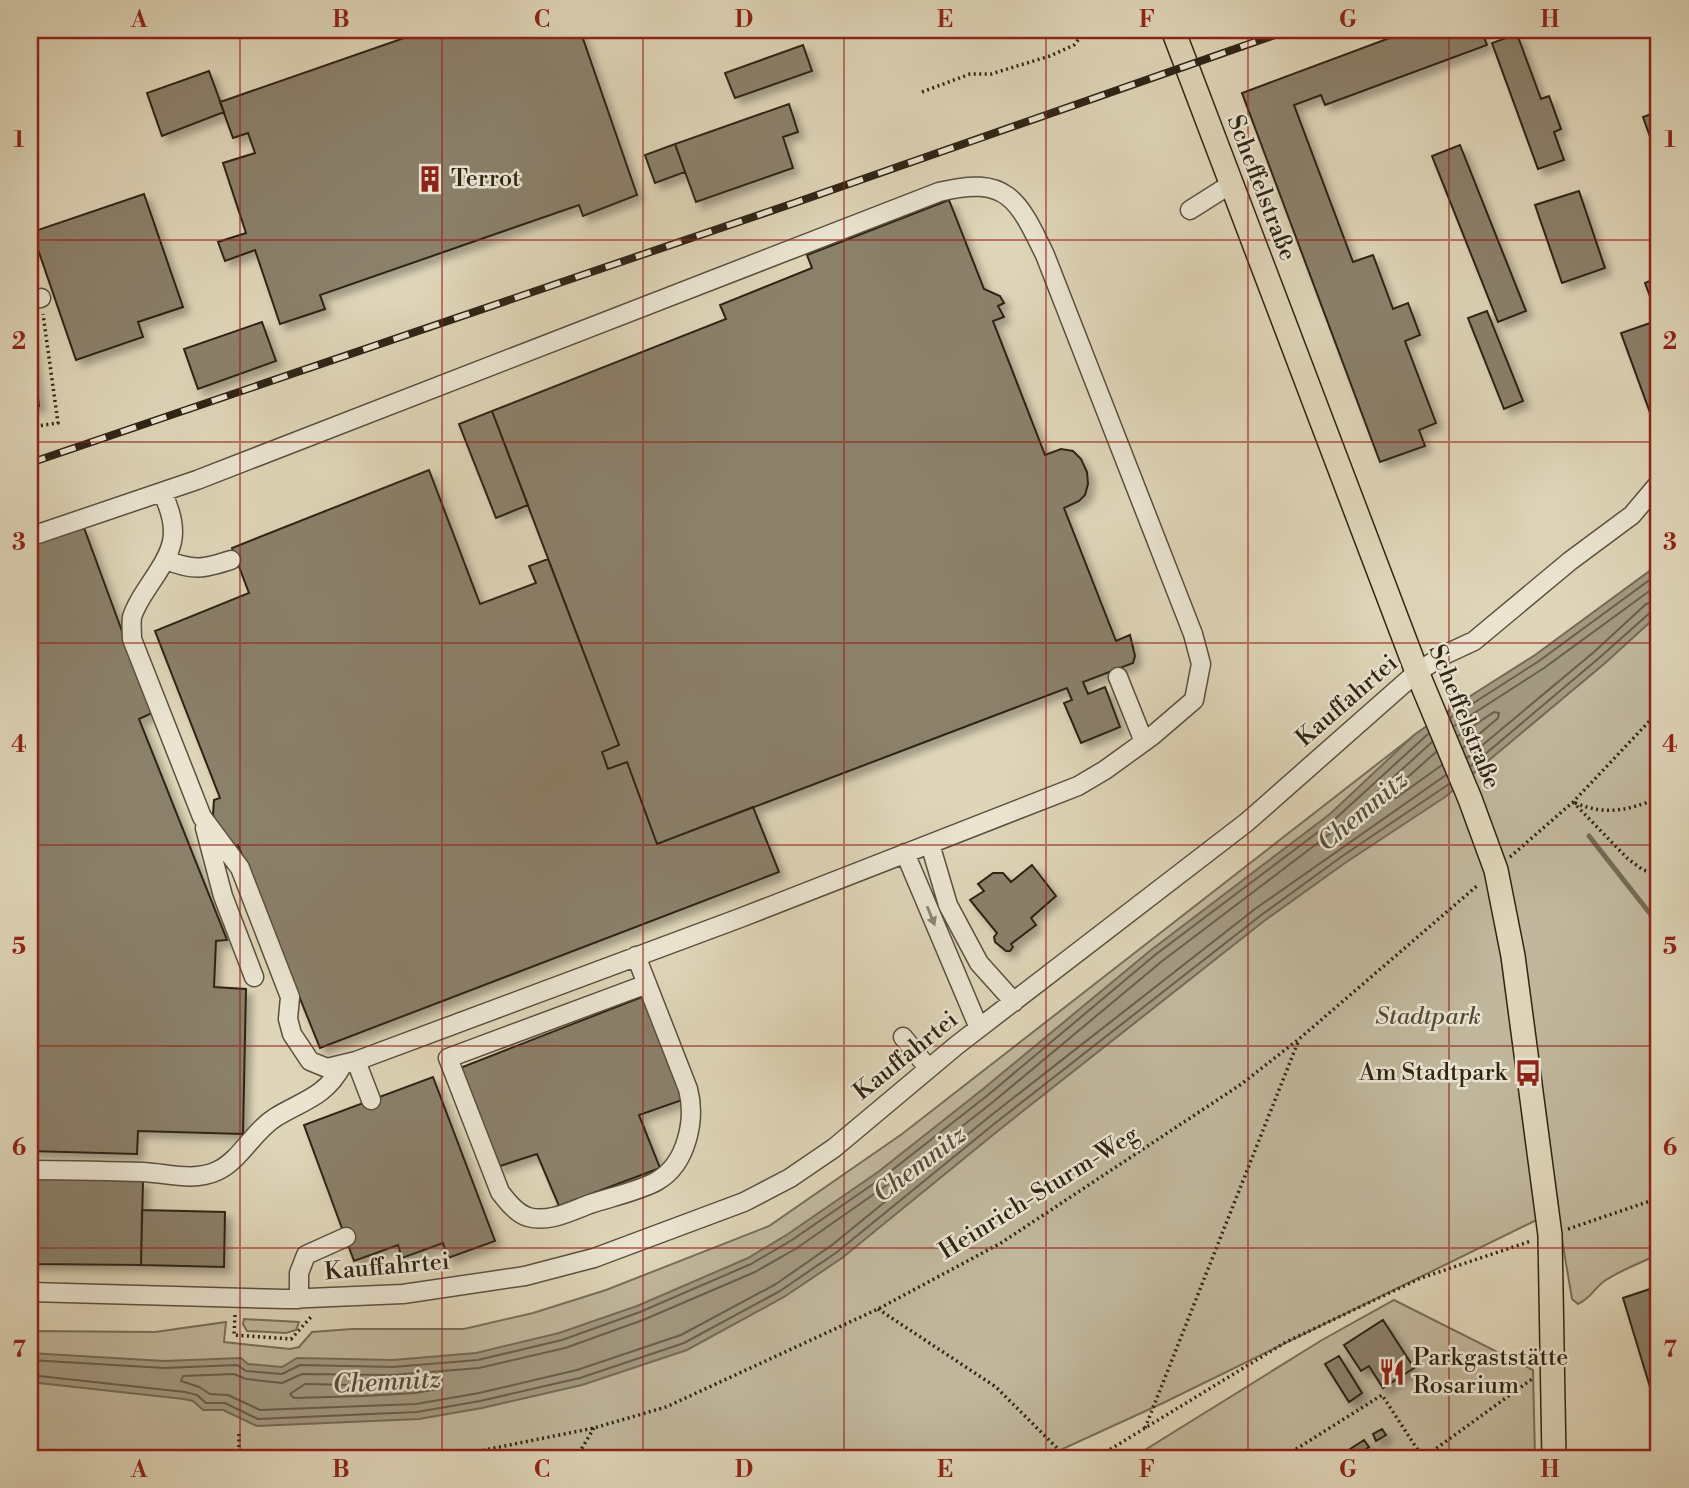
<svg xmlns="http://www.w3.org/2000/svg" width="1689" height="1488" viewBox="0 0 1689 1488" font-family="'Libre Bodoni',serif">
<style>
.green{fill:#c1b79c;stroke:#786e58;stroke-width:2}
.water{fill:#a39981;stroke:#756a56;stroke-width:2}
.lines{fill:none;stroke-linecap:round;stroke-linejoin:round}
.shore{stroke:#695e4b;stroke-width:2}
.stream{stroke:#756a56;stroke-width:5}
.building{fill:#8b806a;stroke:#2f2415;stroke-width:2;filter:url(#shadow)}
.minor-casing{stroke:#5b503e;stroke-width:21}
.major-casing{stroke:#2f2415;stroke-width:26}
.path{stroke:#2f2415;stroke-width:3.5;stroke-dasharray:2 3.5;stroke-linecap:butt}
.minor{stroke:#eae4d1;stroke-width:18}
.major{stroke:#dfd5b8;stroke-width:23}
.rail-casing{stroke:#2f2415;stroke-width:8}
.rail{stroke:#eae4d1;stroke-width:5;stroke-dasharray:16;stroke-linecap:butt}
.oneway{fill:#8c8473}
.grid{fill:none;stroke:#8f2418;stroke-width:2;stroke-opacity:0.55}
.labels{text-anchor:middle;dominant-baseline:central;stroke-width:5;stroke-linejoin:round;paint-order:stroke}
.poi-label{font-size:24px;fill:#2f2415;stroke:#eae4d1;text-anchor:start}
.street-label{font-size:24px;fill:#2f2415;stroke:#eae4d1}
.park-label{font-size:24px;font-style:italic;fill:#544937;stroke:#eae4d1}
.water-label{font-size:26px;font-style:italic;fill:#584d3b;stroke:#eae4d1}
.neatline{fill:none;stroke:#8f2418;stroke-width:2.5}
.grid-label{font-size:23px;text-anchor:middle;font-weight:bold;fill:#8f2418}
</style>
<defs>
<filter id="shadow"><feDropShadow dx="6" dy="6" stdDeviation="3.5" flood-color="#0004"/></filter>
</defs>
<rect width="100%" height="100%" fill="#dfd5b8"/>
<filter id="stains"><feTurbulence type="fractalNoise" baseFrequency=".00286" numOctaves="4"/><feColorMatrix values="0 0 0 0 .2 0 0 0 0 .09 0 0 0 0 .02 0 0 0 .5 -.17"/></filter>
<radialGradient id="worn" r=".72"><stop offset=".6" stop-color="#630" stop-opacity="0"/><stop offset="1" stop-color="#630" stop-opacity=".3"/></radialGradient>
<!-- green -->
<path class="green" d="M 1659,605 L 1659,1254 C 1641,1263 1620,1270 1603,1282 C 1593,1290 1591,1298 1578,1304 L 1572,1299 L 1557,1210 L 1163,1403 L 1043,1458 L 30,1458 L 30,1331 L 155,1332 L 226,1322 L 224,1342 L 290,1349 L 299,1347 L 312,1332 L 352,1329 L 464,1329 L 533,1313 L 606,1290 L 769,1226 L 902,1134 L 1421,730 Z
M 1394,1300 L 1533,1370 L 1535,1458 L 1132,1458 L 1322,1340 Z
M 244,1319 L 299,1322 L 296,1330 L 286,1333 L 247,1331 L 243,1324 Z"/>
<!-- water -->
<path class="water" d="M 1659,564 L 1659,614 L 1604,664 L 1445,797 L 1345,863 L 1264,921 L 999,1130 L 842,1258 L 784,1297 L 687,1350 L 582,1385 L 482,1408 L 419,1419 L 257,1426 L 223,1410 L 203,1410 L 193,1401 L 184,1399 L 30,1382 L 30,1353 L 164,1361 L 241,1358 L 248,1364 L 282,1367 L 297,1358 L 393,1360 L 476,1353 L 559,1333 L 637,1306 L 748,1258 L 788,1234 L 878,1172 L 983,1089 L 1151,950 L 1330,814 L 1414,735 L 1464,700 L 1535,655 Z"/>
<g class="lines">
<!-- shore -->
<path class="shore" d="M 1450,718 L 1539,661 L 1659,573
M 1454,726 L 1544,668 L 1659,584
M 1458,736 L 1494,712 L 1499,713 L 1498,718 L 1463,748
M 1432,742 L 1340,826 L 1161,962 L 993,1102 L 887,1185 L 797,1248 L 755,1272 L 643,1320 L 565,1348 L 479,1368 L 393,1375 L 302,1374 L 282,1383 L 246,1379 L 234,1374 L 183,1376 L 181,1381 L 199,1387 L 210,1394 L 228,1395 L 260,1410 L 416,1404 L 479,1393 L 577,1370 L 681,1335 L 776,1284 L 832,1245 L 989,1117 L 1255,909 L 1446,775
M 1436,752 L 1391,792 L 1391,797 L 1396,798 L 1442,765
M 1467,758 L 1594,652 L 1646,604 L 1659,600
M 1471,766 L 1599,658 L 1652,611 L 1659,609
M 30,1360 L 164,1368 L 237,1365 L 246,1371 L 282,1374 L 300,1365 L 393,1367 L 478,1360 L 562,1340 L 640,1312 L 751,1264 L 792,1240 L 882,1178 L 988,1095 L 1155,955 L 1334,820 L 1428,734
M 30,1375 L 185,1392 L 197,1395 L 206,1403 L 225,1403 L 258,1419 L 417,1412 L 480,1401 L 580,1378 L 684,1343 L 780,1291 L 837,1252 L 994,1124 L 1260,916 L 1341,857 L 1449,784
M 436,1382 L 439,1385 L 438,1389 L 415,1393 L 364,1396 L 294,1398 L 290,1394 L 305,1384 L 394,1386 Z"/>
<!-- stream -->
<path class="stream" d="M 1589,836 L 1659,925"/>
</g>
<!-- building -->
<path class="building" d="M 427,30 L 580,30 L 637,195 L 583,216 L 579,205 L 320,295 L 325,309 L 280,324 L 255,250 L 225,261 L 218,242 L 246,233 L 223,163 L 255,153 L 248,133 L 233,138 L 220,102 Z
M 1411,30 L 1481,30 L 1487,45 L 1325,105 L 1321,95 L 1294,105 L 1353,262 L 1373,255 L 1393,309 L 1408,303 L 1420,335 L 1405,341 L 1436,423 L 1419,430 L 1425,446 L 1380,462 L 1242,93 Z
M 1517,34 L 1541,99 L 1549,96 L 1561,129 L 1554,132 L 1564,160 L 1538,169 L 1492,43 Z
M 803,45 L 812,71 L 735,98 L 725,73 Z
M 209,71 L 224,112 L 162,136 L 147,93 Z
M 789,104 L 798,132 L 783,137 L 793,168 L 696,202 L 675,144 Z
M 1659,111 L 1659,162 L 1643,117 Z
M 675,144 L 685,172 L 655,183 L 645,155 Z
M 1460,145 L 1526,311 L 1498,322 L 1432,156 Z
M 1579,191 L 1605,268 L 1562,283 L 1535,205 Z
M 144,194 L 183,307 L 138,322 L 143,337 L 76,360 L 32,232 Z
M 949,200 L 984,289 L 1000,296 L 1004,303 L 998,306 L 1004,317 L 993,321 L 1045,455 L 1061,449 L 1073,451 L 1081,459 L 1087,472 L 1088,484 L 1085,495 L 1079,501 L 1064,508 L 1116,641 L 1130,635 L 1135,656 L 1133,663 L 1083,682 L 1088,694 L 1105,687 L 1120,727 L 1081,743 L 1064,703 L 1072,700 L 1067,688 L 657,844 L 627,762 L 608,769 L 602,752 L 619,745 L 492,411 L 726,319 L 720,305 L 812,268 L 807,255 Z
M 1659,277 L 1659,320 L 1645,283 Z
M 1487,311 L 1523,401 L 1504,409 L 1468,318 Z
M 1659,320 L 1659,428 L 1656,429 L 1621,333 Z
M 262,322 L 276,361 L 198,389 L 184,349 Z
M 30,330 L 39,406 L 30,407 Z
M 492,411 L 528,505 L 496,518 L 459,424 Z
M 429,470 L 480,604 L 536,583 L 529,566 L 548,559 L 619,745 L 602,752 L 608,769 L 627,762 L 657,844 L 753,807 L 779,872 L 320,1048 L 238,845 L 232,847 L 216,828 L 213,814 L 214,800 L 220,798 L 155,631 L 249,593 L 232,548 Z
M 83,525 L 152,713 L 139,719 L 227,940 L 216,941 L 214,987 L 246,989 L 243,1134 L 138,1131 L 137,1154 L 30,1151 L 30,544 Z
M 1032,865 L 1056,896 L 1031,918 L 1036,925 L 1011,944 L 1013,947 L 1010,951 L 1006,951 L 995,942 L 994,937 L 997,933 L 970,900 L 984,891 L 978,884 L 993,873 L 1003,873 L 1011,882 Z
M 647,995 L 685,1099 L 639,1115 L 660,1168 L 559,1206 L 537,1154 L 497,1167 L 460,1068 Z
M 433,1077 L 495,1241 L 448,1258 L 443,1243 L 402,1258 L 398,1245 L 354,1261 L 304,1125 Z
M 30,1178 L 143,1181 L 141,1265 L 30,1264 Z
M 142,1210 L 225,1212 L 224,1267 L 141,1265 Z
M 1659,1286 L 1659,1409 L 1657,1410 L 1623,1298 Z
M 1383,1320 L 1414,1368 L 1383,1388 L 1369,1366 L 1361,1371 L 1344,1345 Z
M 1339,1356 L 1362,1393 L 1349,1402 L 1325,1364 Z
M 1382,1429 L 1386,1435 L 1376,1441 L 1373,1434 Z
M 1364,1440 L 1369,1447 L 1355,1457 L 1350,1449 Z"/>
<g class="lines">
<defs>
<path id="minor" d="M 1190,210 L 1231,184
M 30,300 L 41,298
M 30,537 L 32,536 L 197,480 L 939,192 C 1007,175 1018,199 1045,255 L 1193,634 L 1201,664 L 1194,700 L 1152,736 L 1105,770 L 1078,786 L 740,918 L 356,1061 L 327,1068 L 310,1061 L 292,1034 L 288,1019 L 290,997 L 240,868 L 202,817 L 132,639 C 132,632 131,623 132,617 C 135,607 142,596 148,587 C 172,551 183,535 162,492
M 166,560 C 194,571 203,569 231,560
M 1118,677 L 1144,742
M 205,828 L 223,896 L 254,977
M 930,844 L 948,905 L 979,963 L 1014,1002
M 905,853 L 979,1028
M 636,956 L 688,1089 C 696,1119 687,1164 657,1181 C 639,1191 611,1197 590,1204 C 571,1211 549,1223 528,1217 C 516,1213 507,1201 500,1192 L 448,1058 L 647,984
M 903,1037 L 928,1068
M 356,1061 L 371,1100
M 30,1170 C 67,1170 105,1171 142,1172 C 167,1173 193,1182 217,1171 C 241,1160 253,1131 276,1117 C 304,1100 325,1097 342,1066
M 30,1292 L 285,1299 L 403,1294 L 525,1276 L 594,1258 L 744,1202 L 790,1178 L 834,1148 L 957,1045 L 1247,822 L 1417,672 L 1446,654 L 1474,641 L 1570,561 L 1632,515 L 1659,483
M 299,1299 L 299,1273 L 306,1255 L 346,1237"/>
<path id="major" d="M 1173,30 L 1417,672 L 1470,799 L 1496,870 L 1513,956 L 1550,1235 L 1554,1458"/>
</defs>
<!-- minor casing -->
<use href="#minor" class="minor-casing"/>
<!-- major casing -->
<use href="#major" class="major-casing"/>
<!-- path -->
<path class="path" d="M 922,92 L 970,74 L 991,74 L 1050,56 L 1074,45 L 1086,30
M 30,427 L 58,423 L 43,314
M 1573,802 L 1627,858 L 1643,870 L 1659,874
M 1575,803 C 1607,816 1628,810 1659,798
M 1510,857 L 1573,802 L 1659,711
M 1568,1229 L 1659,1198
M 878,1309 L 996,1387 L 1067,1458
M 235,1315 L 234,1335 L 291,1339 L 311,1317
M 1145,1428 L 1298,1042
M 30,1450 L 90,1458
M 239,1458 L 239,1433
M 445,1458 L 594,1428 L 666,1407 L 878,1309 L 1001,1243 L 1240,1085 L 1299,1039 L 1478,885
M 576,1458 L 594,1428
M 1096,1458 L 1286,1342 L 1421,1278 L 1531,1241
M 1282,1458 L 1382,1395 L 1423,1458
M 1423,1458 L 1532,1379"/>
<!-- minor -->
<use href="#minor" class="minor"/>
<!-- major -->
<use href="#major" class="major"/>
<defs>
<path id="rail" d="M 30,463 L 803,200 L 1289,30"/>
</defs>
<!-- rail casing -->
<use href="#rail" class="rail-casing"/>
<!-- rail -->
<use href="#rail" class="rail"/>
</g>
<!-- one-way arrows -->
<defs><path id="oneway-solid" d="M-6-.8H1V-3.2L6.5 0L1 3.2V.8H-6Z" transform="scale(1.75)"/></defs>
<use class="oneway" href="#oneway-solid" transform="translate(931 916) rotate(68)"/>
<!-- grid -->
<path class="grid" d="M 240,30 L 240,1458M 442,30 L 442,1458M 643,30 L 643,1458M 844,30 L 844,1458M 1046,30 L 1046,1458M 1248,30 L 1248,1458M 1449,30 L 1449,1458M 30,240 L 1659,240M 30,442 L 1659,442M 30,643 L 1659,643M 30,845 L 1659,845M 30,1046 L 1659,1046M 30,1248 L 1659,1248"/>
<!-- icons -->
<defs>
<symbol id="building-bare" viewBox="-9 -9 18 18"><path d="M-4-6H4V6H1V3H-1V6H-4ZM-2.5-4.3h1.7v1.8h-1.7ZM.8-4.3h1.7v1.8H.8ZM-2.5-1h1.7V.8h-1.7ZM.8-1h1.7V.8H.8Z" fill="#8f2418" stroke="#eae4d1" stroke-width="2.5" paint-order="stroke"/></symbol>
<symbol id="bus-bare" viewBox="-9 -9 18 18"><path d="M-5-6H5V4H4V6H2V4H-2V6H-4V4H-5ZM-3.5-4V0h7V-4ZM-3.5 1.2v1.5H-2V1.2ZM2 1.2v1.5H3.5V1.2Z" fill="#8f2418" stroke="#eae4d1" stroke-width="2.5" paint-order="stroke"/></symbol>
<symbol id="restaurant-bare" viewBox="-9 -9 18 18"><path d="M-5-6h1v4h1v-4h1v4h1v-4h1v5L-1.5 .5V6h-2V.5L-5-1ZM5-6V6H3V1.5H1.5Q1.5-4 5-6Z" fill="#8f2418" stroke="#eae4d1" stroke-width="2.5" paint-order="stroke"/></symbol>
</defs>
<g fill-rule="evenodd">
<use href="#building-bare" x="411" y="160" width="38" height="38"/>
<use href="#bus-bare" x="1509" y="1054" width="38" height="38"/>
<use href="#restaurant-bare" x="1373" y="1353" width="38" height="38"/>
</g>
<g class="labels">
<!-- poi labels -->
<g class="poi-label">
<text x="451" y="179">Terrot</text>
<text x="1507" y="1073" text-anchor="end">Am Stadtpark</text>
<text x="1413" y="1358">Parkgaststätte<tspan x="1413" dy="28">Rosarium</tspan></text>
</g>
<!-- street labels -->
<g class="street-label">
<text transform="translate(1261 188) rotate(69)">Scheffelstraße</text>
<text transform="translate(1347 701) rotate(-41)">Kauffahrtei</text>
<text transform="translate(1464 717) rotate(68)">Scheffelstraße</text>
<text transform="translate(906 1056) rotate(-39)">Kauffahrtei</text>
<text transform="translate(1039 1193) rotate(-32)">Heinrich-Sturm-Weg</text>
<text transform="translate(387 1267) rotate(-5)">Kauffahrtei</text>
</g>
<!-- park labels -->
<g class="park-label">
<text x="1428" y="1017">Stadtpark</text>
</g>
<!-- water labels -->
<g class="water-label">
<text transform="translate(1363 811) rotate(-40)">Chemnitz</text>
<text transform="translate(920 1164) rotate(-37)">Chemnitz</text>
<text transform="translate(387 1382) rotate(-3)">Chemnitz</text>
</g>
</g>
<!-- margin -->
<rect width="1689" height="1488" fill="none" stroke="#dfd5b8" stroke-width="77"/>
<rect x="38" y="38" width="1612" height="1412" class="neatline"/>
<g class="grid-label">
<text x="139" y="27">A</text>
<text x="341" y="27">B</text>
<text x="542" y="27">C</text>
<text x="744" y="27">D</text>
<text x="945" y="27">E</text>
<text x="1147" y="27">F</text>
<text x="1348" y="27">G</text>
<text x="1550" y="27">H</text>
<text x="19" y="147">1</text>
<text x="1670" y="147">1</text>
<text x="19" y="349">2</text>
<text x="1670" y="349">2</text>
<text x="19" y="550">3</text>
<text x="1670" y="550">3</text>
<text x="19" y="752">4</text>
<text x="1670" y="752">4</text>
<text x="19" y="954">5</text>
<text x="1670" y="954">5</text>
<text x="19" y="1155">6</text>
<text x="1670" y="1155">6</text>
<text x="19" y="1357">7</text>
<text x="1670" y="1357">7</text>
<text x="139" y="1477">A</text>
<text x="341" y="1477">B</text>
<text x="542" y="1477">C</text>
<text x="744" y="1477">D</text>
<text x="945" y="1477">E</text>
<text x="1147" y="1477">F</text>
<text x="1348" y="1477">G</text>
<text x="1550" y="1477">H</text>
</g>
<rect width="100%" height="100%" filter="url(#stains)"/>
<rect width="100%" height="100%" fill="url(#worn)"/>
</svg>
